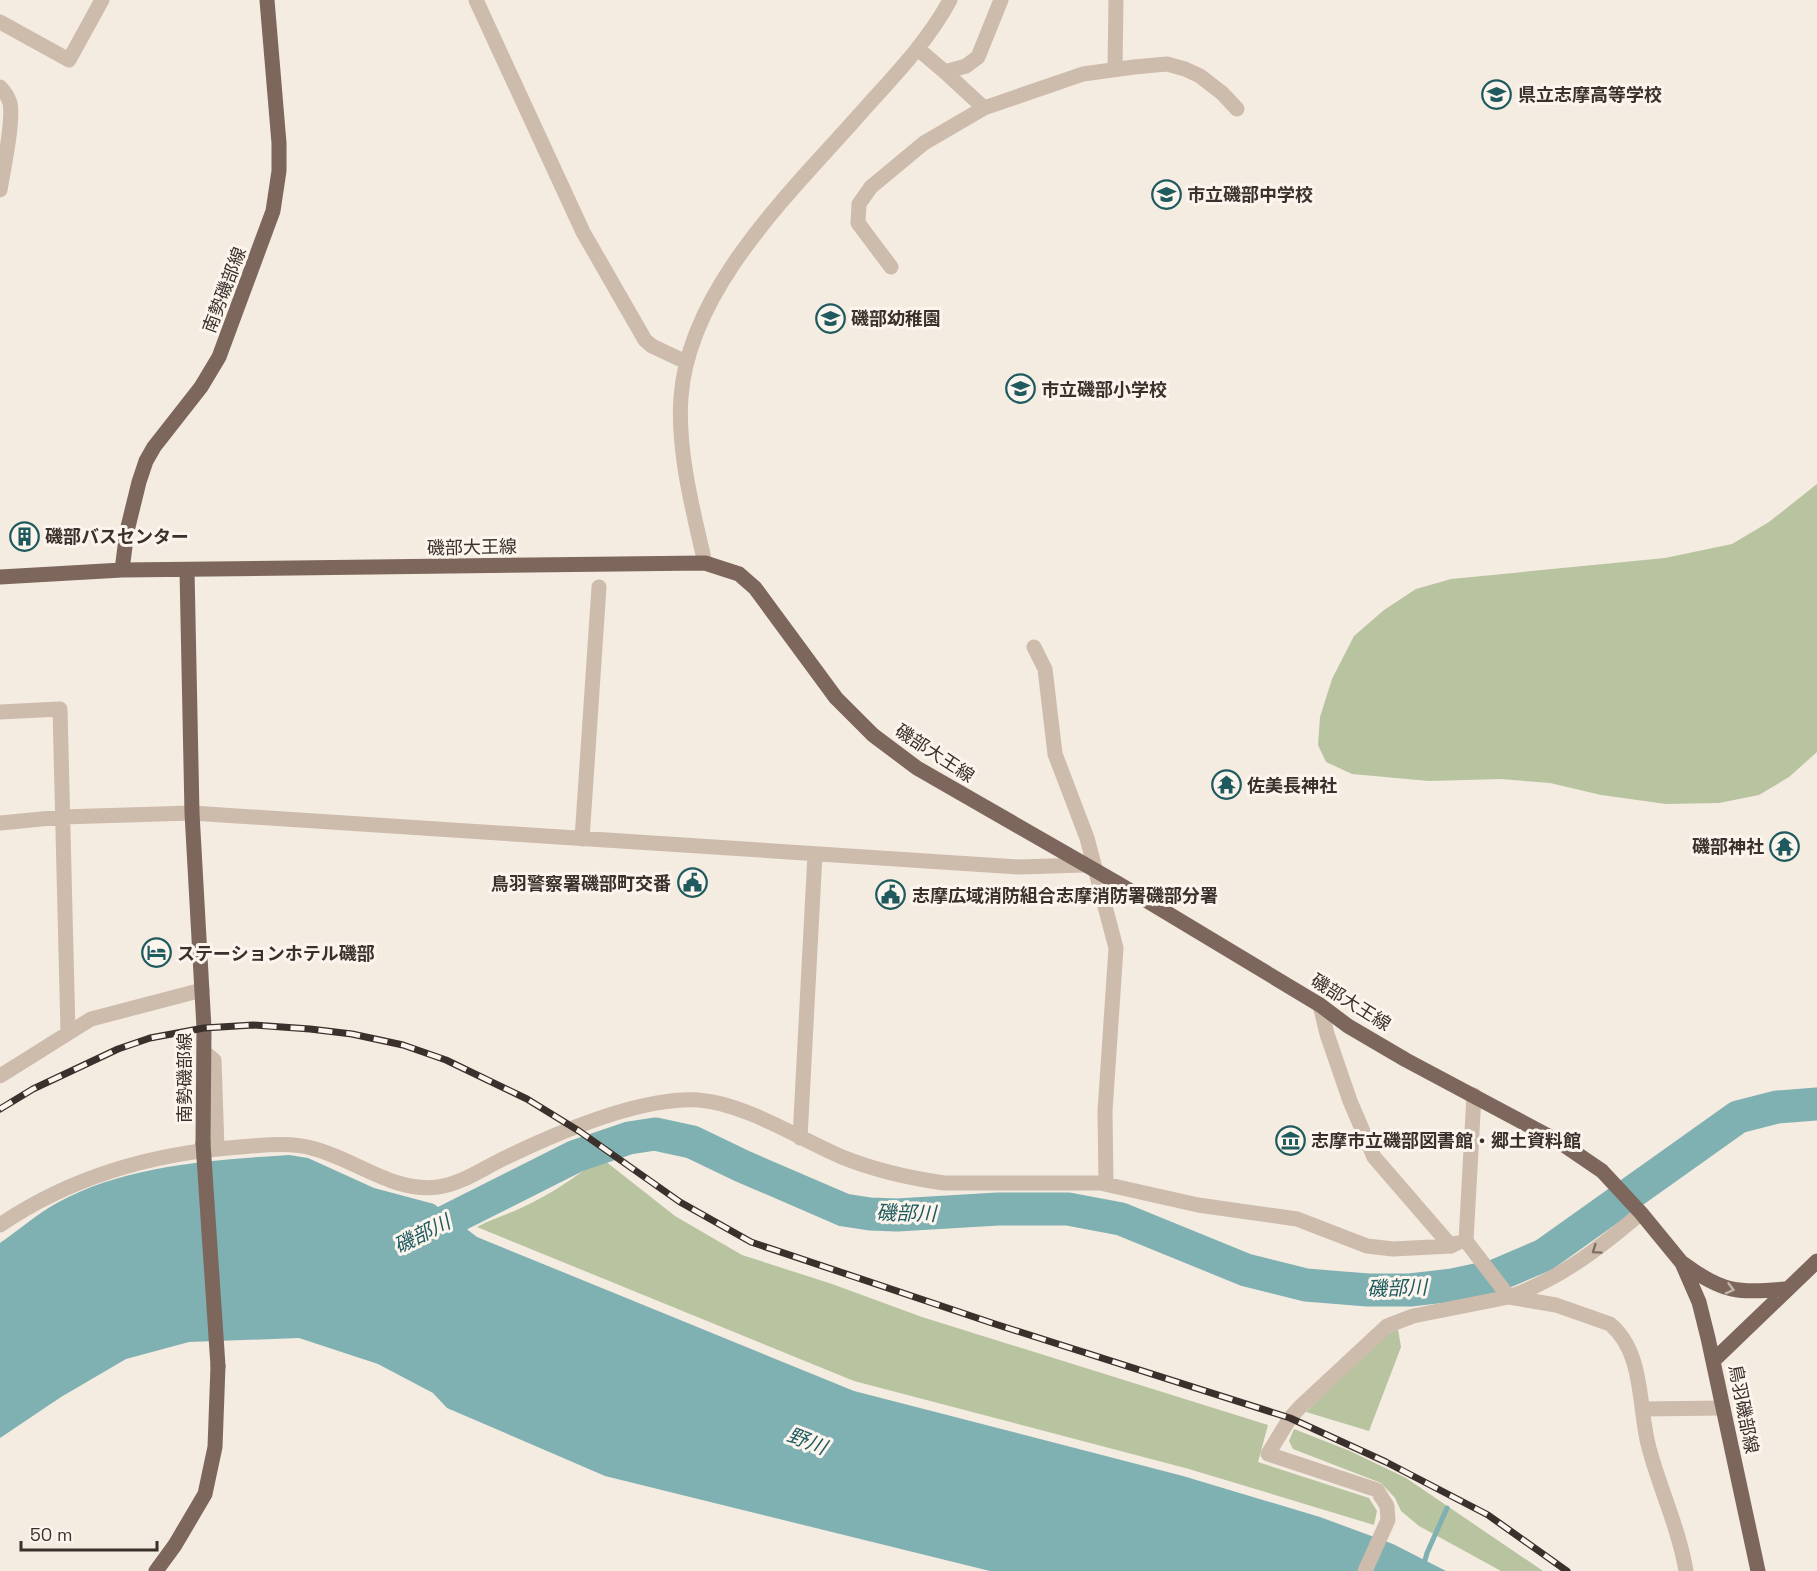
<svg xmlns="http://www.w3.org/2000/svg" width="1817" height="1571" viewBox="0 0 1817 1571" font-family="'Space Grotesk','Noto Sans JP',sans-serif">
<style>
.green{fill:#b8c4a0}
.water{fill:#7fb0b2}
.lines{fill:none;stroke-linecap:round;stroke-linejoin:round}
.stream{stroke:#7fb0b2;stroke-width:5}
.river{stroke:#7fb0b2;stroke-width:33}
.minor{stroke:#cdbbac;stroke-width:15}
.major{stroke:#7d675c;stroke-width:15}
.rail-casing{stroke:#3b302b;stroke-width:7}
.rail{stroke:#fbf5ee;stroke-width:4.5;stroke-dasharray:14;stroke-linecap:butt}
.major-bridge{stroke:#7d675c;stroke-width:15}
.oneway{stroke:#7d6f65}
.oneway2{stroke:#c2b5ac}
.labels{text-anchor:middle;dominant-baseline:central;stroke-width:6;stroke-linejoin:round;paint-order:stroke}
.poi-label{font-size:18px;font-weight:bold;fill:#3b302b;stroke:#fbf5ee;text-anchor:start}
.street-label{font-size:18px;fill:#3b302b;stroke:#fbf5ee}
.water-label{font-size:20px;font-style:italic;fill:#1f5a5e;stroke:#fbf5ee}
</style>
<rect width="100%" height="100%" fill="#f4ebe1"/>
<!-- green -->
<path class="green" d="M 1817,484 L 1817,752 L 1789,777 L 1759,795 L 1719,803 L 1666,804 L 1601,795 L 1550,783 L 1500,779 L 1429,781 L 1352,774 L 1326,762 L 1318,745 L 1320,717 L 1332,679 L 1354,636 L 1384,610 L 1416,589 L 1451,579 L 1665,558 L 1732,544 L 1769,522 Z
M 600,1157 L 675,1216 L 742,1255 L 832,1284 L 922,1317 L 1268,1425 L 1258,1462 L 1369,1498 L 1377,1511 L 1374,1525 L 1189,1469 L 854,1381 L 477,1227 C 492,1219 506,1215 521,1208 C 549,1195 576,1178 600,1157 Z
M 1398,1329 L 1401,1347 L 1369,1431 L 1306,1412 L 1380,1338 Z
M 1294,1429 L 1350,1451 L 1406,1478 L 1543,1571 L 1501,1571 L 1419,1526 L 1401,1511 L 1395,1498 L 1381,1483 L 1293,1449 L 1289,1441 Z"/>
<!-- water -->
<path class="water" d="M 289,1155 L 308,1158 L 374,1188 L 434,1204 L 477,1237 L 854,1391 L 1183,1476 L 1320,1517 L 1393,1544 L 1446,1571 L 990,1571 L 605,1476 L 447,1408 L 433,1393 L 378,1364 L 299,1338 L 189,1342 L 126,1359 L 61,1397 L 0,1438 L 0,1243 C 19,1230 37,1214 57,1203 C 125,1165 213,1160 289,1155 Z"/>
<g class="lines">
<!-- stream -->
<path class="stream" d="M 1422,1571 L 1427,1553 L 1447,1508"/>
<!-- river -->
<path class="river" d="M 413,1238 L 576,1156 L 629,1138 L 655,1134 L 692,1142 L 742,1166 L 844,1210 L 870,1214 L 897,1215 L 998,1209 L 1068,1209 L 1121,1219 L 1246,1270 L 1306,1285 L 1368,1290 L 1410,1290 L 1453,1285 L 1495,1276 L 1544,1255 L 1738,1117 L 1777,1107 L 1817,1104"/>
<!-- minor -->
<path class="minor" d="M 476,0 L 583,232 L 645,340 L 652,346 L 686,362
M 0,22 L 69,60 L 102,0
M 918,49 L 945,72 L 966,66 L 978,57 L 1001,0
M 1115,69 L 1116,0
M 945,72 L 984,108
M 0,87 C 5,92 8,97 10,103 C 14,120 3,171 0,190
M 891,267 L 858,223 L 859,204 L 871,187 L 924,143 L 984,108 L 1083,74 L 1134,67 L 1167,64 L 1185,69 L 1200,76 L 1222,93 L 1237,109
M 705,563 C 693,511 677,450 681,397 C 689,288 792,191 860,114 C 892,78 927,43 950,0
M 1034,647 L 1045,669 L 1055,754 L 1087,838 L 1116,948 L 1105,1111 L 1106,1183
M 0,712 L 60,709 L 68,1033
M 0,823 L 62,817 L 192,813 L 1019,867 L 1084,865
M 582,839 L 599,587
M 1320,1005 L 1327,1034 L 1350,1101 L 1374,1157 L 1451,1246 L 1457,1243
M 204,1052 L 214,1060 L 217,1148
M 0,1076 L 91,1019 L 202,990
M 1474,1095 L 1466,1241 L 1509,1297 L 1556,1305 L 1610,1324 C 1645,1353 1638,1409 1649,1448 C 1660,1489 1679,1529 1686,1571
M 800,1138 L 815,854
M 0,1225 C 72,1176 154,1153 240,1147 C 265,1145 291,1142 315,1149 C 356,1160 394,1193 438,1187 C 462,1184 485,1167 507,1157 C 559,1132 640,1097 698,1100 C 744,1103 798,1138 842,1157 C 874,1170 909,1178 944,1183 L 1100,1183 L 1198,1205 L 1297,1219 L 1367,1246 L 1393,1249 L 1451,1246
M 1642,1409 L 1723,1408
M 1365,1571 L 1388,1520 L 1387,1506 L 1377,1490 L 1268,1454 L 1290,1418 L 1300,1407 L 1387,1326 L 1413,1316 L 1509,1297 C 1560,1279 1601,1247 1641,1213"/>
<!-- major -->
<path class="major" d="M 122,570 L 127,531 L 139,482 L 146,461 L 154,447 L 201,387 L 219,357 L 273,211 L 279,171 L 279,143 L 267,0
M 187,570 L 192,813 L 204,1028 L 203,1143
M 0,577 L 122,570 L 705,563 L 739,574 L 755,588 L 836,698 L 873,735 L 917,768 L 1119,884 L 1320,1005 L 1348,1026 L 1406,1060 L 1558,1141 L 1602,1171 L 1641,1213 L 1682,1263 L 1699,1302 L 1708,1338 L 1758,1571
M 1684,1264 C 1723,1293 1738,1293 1785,1289
M 1714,1360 L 1817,1261
M 156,1571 L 175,1545 L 205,1494 L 215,1447 L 218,1366"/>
<defs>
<path id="rail" d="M 0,1109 L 33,1089 L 118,1049 L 150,1038 L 204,1028 L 253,1025 L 310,1029 L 352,1034 L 403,1045 L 446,1060 L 527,1099 L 579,1131 L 680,1202 L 751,1242 L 995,1324 L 1290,1418 L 1386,1462 L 1488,1515 L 1567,1571"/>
</defs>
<!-- rail casing -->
<use href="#rail" class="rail-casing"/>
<!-- rail -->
<use href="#rail" class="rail"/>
<!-- major-bridge -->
<path class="major-bridge" d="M 203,1143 L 218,1366"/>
</g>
<!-- one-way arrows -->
<defs><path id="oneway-chevron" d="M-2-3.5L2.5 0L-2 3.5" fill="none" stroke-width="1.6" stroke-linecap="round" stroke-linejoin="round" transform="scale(1.5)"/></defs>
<use class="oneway" href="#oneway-chevron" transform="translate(1596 1250) rotate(145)"/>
<use class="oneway2" href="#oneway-chevron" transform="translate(1730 1289) rotate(15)"/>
<!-- icons -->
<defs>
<symbol id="school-ring" viewBox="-11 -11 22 22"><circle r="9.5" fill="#fbf5ee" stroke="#1f5a5e" stroke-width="1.5"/><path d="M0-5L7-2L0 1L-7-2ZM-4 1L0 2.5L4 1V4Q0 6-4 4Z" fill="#1f5a5e"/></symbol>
<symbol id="building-ring" viewBox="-11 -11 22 22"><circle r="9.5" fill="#fbf5ee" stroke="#1f5a5e" stroke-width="1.5"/><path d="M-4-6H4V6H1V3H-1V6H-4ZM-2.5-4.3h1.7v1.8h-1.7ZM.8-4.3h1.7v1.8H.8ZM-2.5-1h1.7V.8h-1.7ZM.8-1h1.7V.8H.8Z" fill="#1f5a5e"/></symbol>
<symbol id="temple-ring" viewBox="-11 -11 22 22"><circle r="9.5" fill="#fbf5ee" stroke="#1f5a5e" stroke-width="1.5"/><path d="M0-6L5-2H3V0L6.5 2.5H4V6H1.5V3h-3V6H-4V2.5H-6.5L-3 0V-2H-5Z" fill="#1f5a5e"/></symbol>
<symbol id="civic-ring" viewBox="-11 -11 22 22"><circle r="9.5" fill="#fbf5ee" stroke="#1f5a5e" stroke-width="1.5"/><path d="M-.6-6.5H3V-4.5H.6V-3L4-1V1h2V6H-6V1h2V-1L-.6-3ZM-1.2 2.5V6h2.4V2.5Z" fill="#1f5a5e"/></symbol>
<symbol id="hotel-ring" viewBox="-11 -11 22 22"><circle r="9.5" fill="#fbf5ee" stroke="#1f5a5e" stroke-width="1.5"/><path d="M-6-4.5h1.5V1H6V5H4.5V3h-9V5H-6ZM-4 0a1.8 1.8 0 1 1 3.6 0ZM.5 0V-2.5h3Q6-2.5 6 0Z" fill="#1f5a5e"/></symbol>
<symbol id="museum-ring" viewBox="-11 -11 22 22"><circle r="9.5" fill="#fbf5ee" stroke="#1f5a5e" stroke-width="1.5"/><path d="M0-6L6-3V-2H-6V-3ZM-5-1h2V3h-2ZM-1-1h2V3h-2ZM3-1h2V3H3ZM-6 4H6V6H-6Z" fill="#1f5a5e"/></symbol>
</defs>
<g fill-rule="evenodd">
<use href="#school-ring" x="1480" y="78" width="33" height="33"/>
<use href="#school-ring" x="1150" y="178" width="33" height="33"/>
<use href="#school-ring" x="814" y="302" width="33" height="33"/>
<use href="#school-ring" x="1004" y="372" width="33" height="33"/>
<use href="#building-ring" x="8" y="520" width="33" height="33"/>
<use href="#temple-ring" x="1210" y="768" width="33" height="33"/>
<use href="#temple-ring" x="1768" y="830" width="33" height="33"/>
<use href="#civic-ring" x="676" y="866" width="33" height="33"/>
<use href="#civic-ring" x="874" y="878" width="33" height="33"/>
<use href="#hotel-ring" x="140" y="936" width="33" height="33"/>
<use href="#museum-ring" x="1274" y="1124" width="33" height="33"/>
</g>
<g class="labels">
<!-- poi labels -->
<g class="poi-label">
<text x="1518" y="94">県立志摩高等学校</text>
<text x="1187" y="194">市立磯部中学校</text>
<text x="851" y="318">磯部幼稚園</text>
<text x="1041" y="389">市立磯部小学校</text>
<text x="45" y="536">磯部バスセンター</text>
<text x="1247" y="785">佐美長神社</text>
<text x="1764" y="846" text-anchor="end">磯部神社</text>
<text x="671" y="883" text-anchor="end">鳥羽警察署磯部町交番</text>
<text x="912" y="895">志摩広域消防組合志摩消防署磯部分署</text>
<text x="177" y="953">ステーションホテル磯部</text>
<text x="1311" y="1140">志摩市立磯部図書館・郷土資料館</text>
</g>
<!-- street labels -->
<g class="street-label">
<text transform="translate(224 290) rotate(-69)">南勢磯部線</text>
<text transform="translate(472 547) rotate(-1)">磯部大王線</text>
<text transform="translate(935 753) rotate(33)">磯部大王線</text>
<text transform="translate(1351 1002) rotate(32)">磯部大王線</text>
<text transform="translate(184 1078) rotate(-90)">南勢磯部線</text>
<text transform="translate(1744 1409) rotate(79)">鳥羽磯部線</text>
</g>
<!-- water labels -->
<g class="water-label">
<text transform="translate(906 1213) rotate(1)">磯部川</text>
<text transform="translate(422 1234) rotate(-27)">磯部川</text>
<text transform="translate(1397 1288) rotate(-2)">磯部川</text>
<text transform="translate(807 1441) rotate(21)">野川</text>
</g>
</g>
<!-- scale -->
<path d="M21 1541v9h136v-9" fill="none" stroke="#3b302b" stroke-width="3"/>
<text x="30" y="1541" font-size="18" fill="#3b302b" stroke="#fbf5ee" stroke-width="4.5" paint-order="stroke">50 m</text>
</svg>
